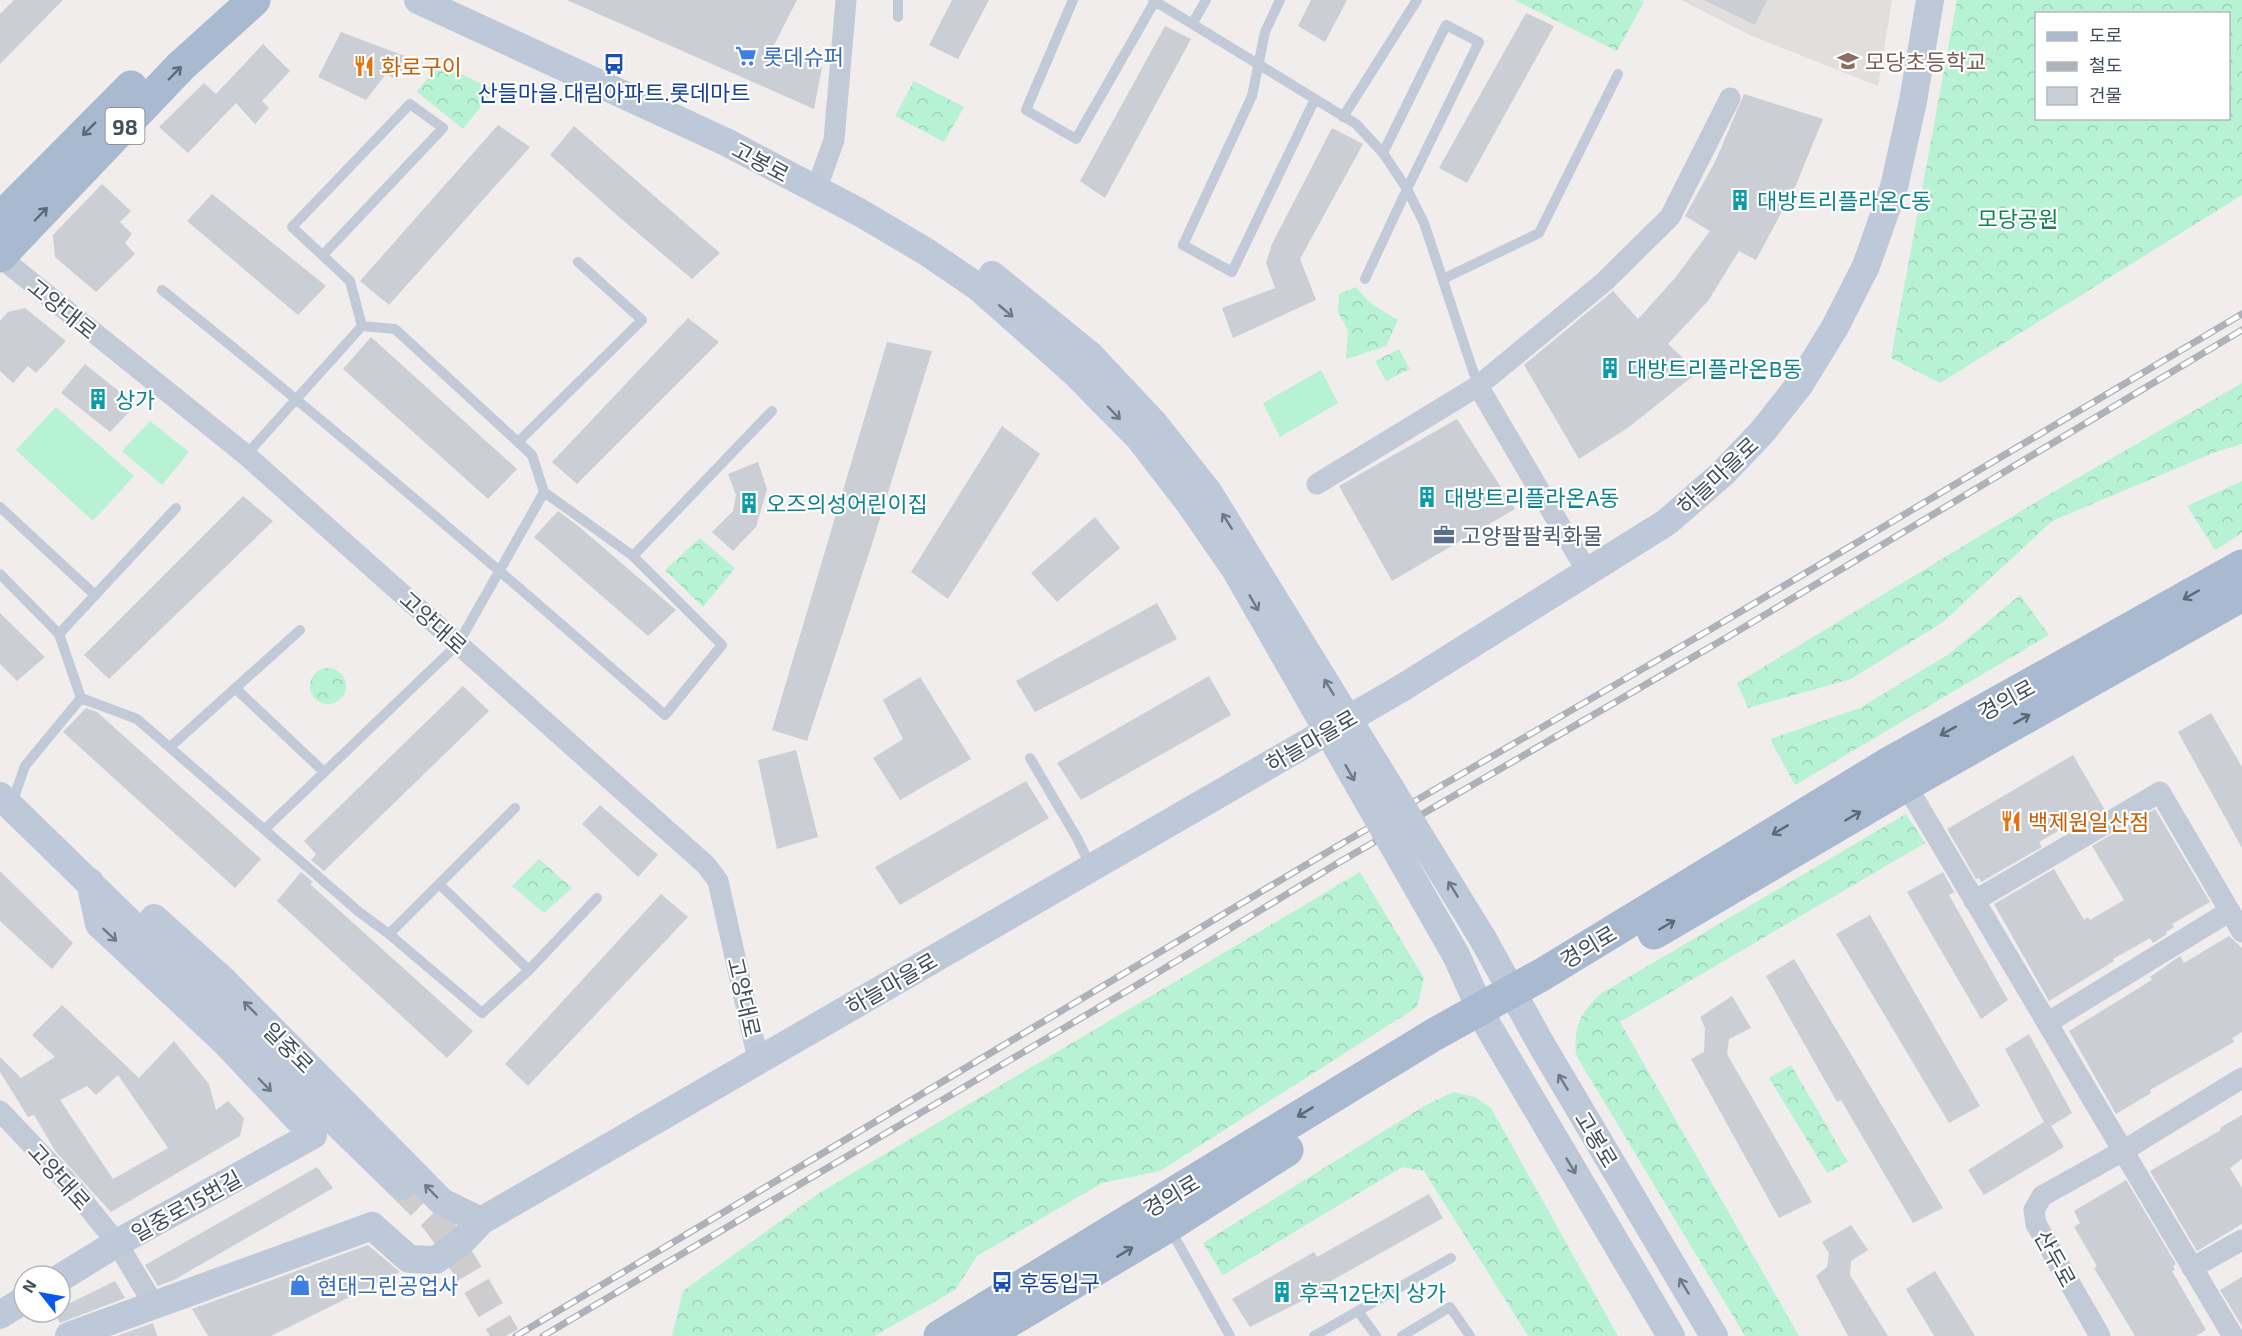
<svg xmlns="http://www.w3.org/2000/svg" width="2242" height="1336" viewBox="0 0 2242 1336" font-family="'Exo 2','Noto Sans KR',sans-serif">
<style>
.education{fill:#e1dede}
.forest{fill:url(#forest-crowns);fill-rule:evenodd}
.pitch{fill:#b6f2d3}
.building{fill:#cbced5;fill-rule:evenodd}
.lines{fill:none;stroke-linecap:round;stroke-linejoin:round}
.secondary-tunnel{stroke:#cdcdcf;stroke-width:28;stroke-dasharray:28 14;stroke-linecap:butt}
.lane{stroke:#c1cad6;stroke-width:10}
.street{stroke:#c1cad6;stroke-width:21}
.secondary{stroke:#bdc8d8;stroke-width:28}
.primary{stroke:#a9b9cf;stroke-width:33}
.rail-casing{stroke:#aeb1b8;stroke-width:7}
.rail{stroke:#fff;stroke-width:4.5;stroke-dasharray:14;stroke-linecap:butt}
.secondary-bridge{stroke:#bdc8d8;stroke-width:28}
.oneway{stroke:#5c6979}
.oneway2{stroke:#6e7987}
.labels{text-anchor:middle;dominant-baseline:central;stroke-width:4.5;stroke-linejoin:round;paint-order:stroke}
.shield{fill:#fff;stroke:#7b838d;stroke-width:1.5}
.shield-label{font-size:21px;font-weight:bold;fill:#434e5c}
.shop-label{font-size:22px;fill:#366cbe;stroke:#fff;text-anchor:start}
.education-label{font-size:22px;fill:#785e54;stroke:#fff;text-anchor:start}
.food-label{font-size:22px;fill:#c56008;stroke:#fff;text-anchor:start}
.transit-label{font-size:22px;fill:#164399;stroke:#fff}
.street-label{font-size:22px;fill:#434e5c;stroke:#fff}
.culture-label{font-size:22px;fill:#0d838f;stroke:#fff;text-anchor:start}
.park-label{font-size:22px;fill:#0e8353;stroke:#fff}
.service-label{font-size:22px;fill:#4e5e75;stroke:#fff;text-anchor:start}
</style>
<defs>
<pattern id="forest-crowns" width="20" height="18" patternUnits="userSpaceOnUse" patternTransform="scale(1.5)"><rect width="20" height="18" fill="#b6f2d3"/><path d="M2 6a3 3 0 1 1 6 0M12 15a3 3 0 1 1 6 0" fill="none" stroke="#9ed1b8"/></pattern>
</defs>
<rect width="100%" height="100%" fill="#f0edec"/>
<!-- education -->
<path class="education" d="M 1681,0 L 1892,0 L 1878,86 L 1752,36 Z"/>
<!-- forest -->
<path class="forest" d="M 1515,0 L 1639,0 L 1644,2 L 1617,51 Z
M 1957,0 L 2242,0 L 2242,195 L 1940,383 L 1891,358 ZM 2036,14 L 2228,14 L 2228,118 L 2036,118 Z
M 439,63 L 494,90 L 463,129 L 417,92 Z
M 914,81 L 964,107 L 944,142 L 895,116 Z
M 1356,287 L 1370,303 L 1398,320 L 1386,346 L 1346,359 L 1348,331 L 1338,312 L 1339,294 Z
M 1399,349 L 1410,369 L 1386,381 L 1375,361 Z
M 2242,383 L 2242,444 L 2213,453 L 2052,521 L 1943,622 L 1851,679 L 1748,708 L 1737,683 L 2036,502 Z
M 2242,481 L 2242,533 L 2215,550 L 2187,506 Z
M 700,538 L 735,568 L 703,607 L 665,570 Z
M 2020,595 L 2049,635 L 1795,785 L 1770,739 L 1860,708 L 1949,654 Z
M310 686a18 18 0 1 1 36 0a18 18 0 1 1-36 0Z
M 1906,814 L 1925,843 L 1620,1022 L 1799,1336 L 1745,1336 L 1576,1055 C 1574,1025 1579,1016 1600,994 Z
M 539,859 L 572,888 L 544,913 L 512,886 Z
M 1360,872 L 1424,978 L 1417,1007 L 1160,1171 L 1102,1183 L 977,1256 L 955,1290 L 874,1336 L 672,1336 L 683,1291 L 821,1192 Z
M 1791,1065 L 1848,1162 L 1827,1173 L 1769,1078 Z
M 1453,1092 L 1475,1097 L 1491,1108 L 1618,1336 L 1528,1336 L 1424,1171 L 1402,1167 L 1223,1275 L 1203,1243 L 1426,1105 Z"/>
<!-- pitch -->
<path class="pitch" d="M 1321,370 L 1338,403 L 1280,437 L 1263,403 Z
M 56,407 L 134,476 L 93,521 L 16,450 Z
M 150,421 L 189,452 L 162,485 L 122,451 Z"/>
<!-- building -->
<path class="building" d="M 14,0 L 63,0 L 0,64 L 0,14 Z
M 567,0 L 797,0 L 774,45 L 822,67 L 814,109 Z
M 952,0 L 989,0 L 958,59 L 929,45 Z
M 1311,0 L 1347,0 L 1325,42 L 1298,26 Z
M 1704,0 L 1767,0 L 1755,25 Z
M 1526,13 L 1554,26 L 1467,183 L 1439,168 Z
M 1165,26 L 1191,39 L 1105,198 L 1080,181 Z
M 341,32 L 410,58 L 397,80 L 386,74 L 366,100 L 318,77 Z
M 263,44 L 290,71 L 262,101 L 269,108 L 255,124 L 236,103 L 188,153 L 159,127 L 204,83 L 216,94 Z
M 1744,94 L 1823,119 L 1796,185 L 1756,260 L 1739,251 L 1708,301 L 1668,344 L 1698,372 L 1629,427 L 1579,459 L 1524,365 L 1613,291 L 1638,319 L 1675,278 L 1710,231 L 1685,216 L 1716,160 Z
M 498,125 L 530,147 L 389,305 L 360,281 Z
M 574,126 L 645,188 L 720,253 L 692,279 L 619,217 L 550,155 Z
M 1332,128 L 1363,144 L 1300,259 L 1316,300 L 1233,338 L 1222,308 L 1275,288 L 1266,263 L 1272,244 Z
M 102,184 L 131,211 L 120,222 L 132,234 L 125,243 L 135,254 L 96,292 L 55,257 L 53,235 Z
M 212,194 L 326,286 L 298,315 L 187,221 Z
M 25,308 L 66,341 L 36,373 L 28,366 L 13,383 L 0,371 L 0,321 L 8,312 Z
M 688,318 L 719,342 L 577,484 L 552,462 Z
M 371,337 L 517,469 L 488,499 L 343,369 Z
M 887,342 L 932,351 L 872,544 L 807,741 L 772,730 Z
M 85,364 L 136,405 L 110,432 L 61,393 Z
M 1457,419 L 1515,509 L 1392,581 L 1339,486 Z
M 1002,426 L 1040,454 L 948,599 L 911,572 Z
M 758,462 L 767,489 L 756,527 L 733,551 L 712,532 L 733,511 L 736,495 L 728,474 Z
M 243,496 L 273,521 L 109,679 L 84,655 Z
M 558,511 L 577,525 L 676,610 L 648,636 L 534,537 Z
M 1095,517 L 1120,548 L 1057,602 L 1031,573 Z
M 1157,603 L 1177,639 L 1035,712 L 1016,681 Z
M 0,613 L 45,657 L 17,681 L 0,664 Z
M 1209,676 L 1231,715 L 1081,800 L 1057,763 Z
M 920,677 L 971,759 L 900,800 L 873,758 L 903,739 L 883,700 Z
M 463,686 L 489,711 L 324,871 L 311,860 L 316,854 L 304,841 Z
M 86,708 L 97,712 L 261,859 L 235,888 L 63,732 Z
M 2211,713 L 2242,767 L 2242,848 L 2178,732 Z
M 796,750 L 818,837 L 777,849 L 758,760 Z
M 2073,755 L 2105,810 L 2080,824 L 2077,820 L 2039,842 L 2042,847 L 1981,882 L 1979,878 L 1976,879 L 1947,829 Z
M 1026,781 L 1049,818 L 900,905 L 875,867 Z
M 600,805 L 658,855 L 638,877 L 582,824 Z
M 2155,809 L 2210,902 L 2172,924 L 2174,927 L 2166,932 L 2167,934 L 2153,943 L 2150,938 L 2113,959 L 2114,961 L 2049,1001 L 1994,904 L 2054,869 L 2084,920 L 2088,917 L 2090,920 L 2124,900 L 2092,846 Z
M 0,871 L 73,943 L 52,969 L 0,921 Z
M 301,872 L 313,882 L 310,884 L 473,1031 L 447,1058 L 277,901 Z
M 1943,872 L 1954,892 L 1949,895 L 2008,1000 L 1981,1019 L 1907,892 Z
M 661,894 L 688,917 L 528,1086 L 505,1064 Z
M 1870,915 L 1980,1106 L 1949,1123 L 1836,934 Z
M 2229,936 L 2242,948 L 2242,1032 L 2232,1038 L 2234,1042 L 2150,1090 L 2151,1093 L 2116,1114 L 2069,1031 L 2152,980 L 2150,977 L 2180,956 L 2184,963 Z
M 1794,959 L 1943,1208 L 1913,1223 L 1841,1100 L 1837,1102 L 1766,976 Z
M 1732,996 L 1751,1028 L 1729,1039 L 1727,1054 L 1812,1202 L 1779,1218 L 1691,1059 L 1704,1052 L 1705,1028 L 1700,1017 Z
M 62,1005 L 139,1078 L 174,1041 L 209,1084 L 216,1110 L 228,1101 L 244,1118 L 240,1136 L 111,1212 L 56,1152 L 34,1115 L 28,1117 L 0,1072 L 0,1057 L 21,1078 L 55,1057 L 32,1035 ZM 118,1075 L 168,1148 L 113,1179 L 60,1100 L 87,1086 L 96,1095 Z
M 2029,1034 L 2072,1113 L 2051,1126 L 2064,1147 L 1984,1195 L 1968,1170 L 2044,1122 L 2005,1049 Z
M 2242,1115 L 2242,1159 L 2230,1168 L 2242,1188 L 2242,1224 L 2197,1251 L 2150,1171 L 2221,1130 L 2220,1128 Z
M 317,1167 L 333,1188 L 174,1280 L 158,1286 L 145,1265 Z
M 2126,1180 L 2176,1264 L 2173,1266 L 2175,1270 L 2172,1271 L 2206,1330 L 2196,1336 L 2135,1336 L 2094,1268 L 2097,1266 L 2074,1227 L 2080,1223 L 2074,1211 Z
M 1429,1194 L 1443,1218 L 1331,1281 L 1333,1285 L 1250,1327 L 1232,1299 L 1314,1252 L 1317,1257 Z
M 1851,1225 L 1868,1250 L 1851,1261 L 1850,1275 L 1888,1336 L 1848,1336 L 1816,1276 L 1827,1267 L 1829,1253 L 1822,1242 Z
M 368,1245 L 400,1272 L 271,1336 L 208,1336 L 192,1309 Z
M 1935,1271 L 1975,1336 L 1934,1336 L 1906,1289 Z
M 2242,1277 L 2242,1326 L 2220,1290 Z
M 115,1281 L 125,1298 L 60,1323 L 54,1312 L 60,1312 L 60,1308 Z
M 153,1323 L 157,1336 L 117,1336 Z"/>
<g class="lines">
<!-- secondary-tunnel -->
<path class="secondary-tunnel" d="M 401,1186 L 434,1219 L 450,1241 L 506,1336"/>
<!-- lane -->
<path class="lane" d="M 1073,0 L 1026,110 L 1076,139 L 1155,1
M 1153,0 L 1356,124 L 1383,153 L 1407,189 L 1424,223 L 1478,386
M 1280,0 L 1265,32 L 1252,96 L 1183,245 L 1232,272 L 1315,99
M 898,17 L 898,0
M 1192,24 L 1206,0
M 1343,117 L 1417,0
M 323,255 L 443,128 L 410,104 L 292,227 L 350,281 L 362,326
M 1365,279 L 1407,189 L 1479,42 L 1446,25 L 1383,153
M 1443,279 L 1539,233 L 1618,74
M 162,290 C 333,427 500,570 665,715 L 722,645 L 633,556 L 544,492
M 518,442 L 642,320 L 578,262
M 246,455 L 362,326 L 395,329 L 532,455 L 544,492 L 458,644 L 265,829
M 0,507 L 95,595
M 633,556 L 772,411
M 0,574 L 59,634
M 235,688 L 324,772
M 81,698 L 137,719 L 359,912 L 389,934 L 482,1013 L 529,970 L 597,898
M 81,698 L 59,634 L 176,508
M 170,747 L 300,630
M 1030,758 L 1077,838 L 1091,867
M 12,803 L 25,766 L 81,698
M 440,885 L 529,970
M 389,934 L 515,808
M 1170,1229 L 1230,1336
M 1358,1311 L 1376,1336
M 1314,1336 L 1451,1258
M 1402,1336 L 1450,1307 L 1470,1336"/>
<!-- street -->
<path class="street" d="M 816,190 L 834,140 L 846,0
M 0,257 L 246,455 L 706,865 L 718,881 L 758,1059
M 1478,386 L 1588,573
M 1317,484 L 1478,386 L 1604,282 L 1670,217 L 1730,98
M 1906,785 L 2233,1336
M 1974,901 L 2160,792 L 2242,932
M 2047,1023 L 2230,911
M 0,1111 L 71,1186 L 117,1243 L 154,1305
M 2192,1268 L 2242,1240
M 2100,1336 L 2036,1224 L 2034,1210 L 2042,1196 L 2123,1151 L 2242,1078"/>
<!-- secondary -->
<path class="secondary" d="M 418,0 L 726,142 L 859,212 L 925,251 L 978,287 L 1073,371
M 992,275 L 1090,355
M 0,796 L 401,1186
M 154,918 L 224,981 L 442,1202 L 481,1221
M 1483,939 L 1541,1044 L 1714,1336
M 1456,955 L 1488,1026 L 1671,1336
M 60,1278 L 117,1243 L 313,1135 L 225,1042 L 99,924 L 90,882
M 0,1315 L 24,1300
M 69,1336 L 372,1226 L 409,1259 L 436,1260 L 461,1242 L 481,1221 L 1402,688 L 1667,522 L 1723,473 L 1763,431 L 1800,384 L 1835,327 L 1866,266 L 1894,187 L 1913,101 L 1930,0"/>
<!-- primary -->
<path class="primary" d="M 0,219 L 131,87
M 0,256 L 181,66 L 254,0
M 1654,933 L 1906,785 L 2242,595
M 940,1336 L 1435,1034 L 1543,974 L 1886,765 L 2242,566
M 984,1336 L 1168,1226 L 1287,1150"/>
<defs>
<path id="rail" d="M 516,1336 L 1336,847 L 1723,622 L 2242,314
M 543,1336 L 1142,982 L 1338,863 L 1731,635 L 2242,330"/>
</defs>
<!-- rail casing -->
<use href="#rail" class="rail-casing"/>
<!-- rail -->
<use href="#rail" class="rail"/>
<!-- secondary-bridge -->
<path class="secondary-bridge" d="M 1090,355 L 1153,422 L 1209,493 L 1483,939
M 1073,371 L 1139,438 L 1190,504 L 1235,569 L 1456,955"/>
</g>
<!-- one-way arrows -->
<defs><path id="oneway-shaft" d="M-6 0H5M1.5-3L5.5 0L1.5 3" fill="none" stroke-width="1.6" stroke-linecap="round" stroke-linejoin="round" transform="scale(1.5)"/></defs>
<g class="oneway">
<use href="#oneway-shaft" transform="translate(175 73) rotate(-46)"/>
<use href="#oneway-shaft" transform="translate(89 129) rotate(135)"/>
<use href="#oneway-shaft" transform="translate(41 214) rotate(-46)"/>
<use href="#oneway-shaft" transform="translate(2191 595) rotate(150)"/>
<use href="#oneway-shaft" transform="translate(2022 719) rotate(-29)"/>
<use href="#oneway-shaft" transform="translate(1948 731) rotate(151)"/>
<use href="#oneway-shaft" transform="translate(1853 816) rotate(-30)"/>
<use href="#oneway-shaft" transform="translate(1780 830) rotate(149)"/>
<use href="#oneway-shaft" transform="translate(1667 925) rotate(-30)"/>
<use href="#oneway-shaft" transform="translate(1305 1112) rotate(149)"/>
<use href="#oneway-shaft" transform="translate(1125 1252) rotate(-31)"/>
</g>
<g class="oneway2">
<use href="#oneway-shaft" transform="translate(1006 311) rotate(40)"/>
<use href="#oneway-shaft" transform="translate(1114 413) rotate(46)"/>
<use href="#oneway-shaft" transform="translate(1227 521) rotate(-122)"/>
<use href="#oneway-shaft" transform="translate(1254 603) rotate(60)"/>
<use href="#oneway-shaft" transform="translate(1329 687) rotate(-121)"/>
<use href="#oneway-shaft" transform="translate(1350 773) rotate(60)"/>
<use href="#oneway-shaft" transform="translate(1453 889) rotate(-122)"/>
<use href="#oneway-shaft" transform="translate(110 935) rotate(43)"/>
<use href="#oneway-shaft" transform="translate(250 1008) rotate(-135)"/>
<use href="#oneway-shaft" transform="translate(1563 1082) rotate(-121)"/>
<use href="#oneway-shaft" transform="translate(265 1085) rotate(46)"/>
<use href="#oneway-shaft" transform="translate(1571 1166) rotate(59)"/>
<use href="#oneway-shaft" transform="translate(431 1191) rotate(-134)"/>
<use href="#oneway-shaft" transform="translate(1684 1286) rotate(-121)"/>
</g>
<!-- icons -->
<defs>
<symbol id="supermarket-bare" viewBox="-9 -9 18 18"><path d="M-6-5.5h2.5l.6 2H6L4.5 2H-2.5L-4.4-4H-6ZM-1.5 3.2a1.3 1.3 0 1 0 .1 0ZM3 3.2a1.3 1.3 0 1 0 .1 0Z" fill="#3f7fe0" stroke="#fff" stroke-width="2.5" paint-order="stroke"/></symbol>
<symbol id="school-bare" viewBox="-9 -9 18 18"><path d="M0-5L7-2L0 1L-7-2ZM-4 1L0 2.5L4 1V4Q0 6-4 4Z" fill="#8d6e63" stroke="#fff" stroke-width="2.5" paint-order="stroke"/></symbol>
<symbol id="bus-bare" viewBox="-9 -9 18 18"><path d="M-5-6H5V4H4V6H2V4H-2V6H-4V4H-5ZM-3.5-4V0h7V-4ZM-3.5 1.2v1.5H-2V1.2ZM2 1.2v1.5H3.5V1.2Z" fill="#1a4fb4" stroke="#fff" stroke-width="2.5" paint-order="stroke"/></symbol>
<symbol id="restaurant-bare" viewBox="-9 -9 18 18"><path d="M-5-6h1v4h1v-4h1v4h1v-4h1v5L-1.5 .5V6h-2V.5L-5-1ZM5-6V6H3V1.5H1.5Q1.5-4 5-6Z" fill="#e8710a" stroke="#fff" stroke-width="2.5" paint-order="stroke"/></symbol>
<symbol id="building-bare" viewBox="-9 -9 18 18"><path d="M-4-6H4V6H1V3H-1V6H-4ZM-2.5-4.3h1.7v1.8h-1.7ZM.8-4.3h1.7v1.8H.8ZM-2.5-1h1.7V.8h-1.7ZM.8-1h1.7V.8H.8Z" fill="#0f9aa8" stroke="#fff" stroke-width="2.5" paint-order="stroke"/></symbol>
<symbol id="office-bare" viewBox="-9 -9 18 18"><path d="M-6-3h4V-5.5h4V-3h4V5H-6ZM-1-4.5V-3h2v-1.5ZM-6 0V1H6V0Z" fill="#5c6f8a" stroke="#fff" stroke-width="2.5" paint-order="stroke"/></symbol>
<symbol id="shop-bare" viewBox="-9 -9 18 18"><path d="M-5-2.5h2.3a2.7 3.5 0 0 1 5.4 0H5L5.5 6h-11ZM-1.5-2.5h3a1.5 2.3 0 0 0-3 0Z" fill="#3f7fe0" stroke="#fff" stroke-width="2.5" paint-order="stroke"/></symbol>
</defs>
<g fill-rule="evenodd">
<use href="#supermarket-bare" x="731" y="41" width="30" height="30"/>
<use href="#school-bare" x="1833" y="46" width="30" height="30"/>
<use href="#bus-bare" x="599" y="49" width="30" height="30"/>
<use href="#restaurant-bare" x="349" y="51" width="30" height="30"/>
<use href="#building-bare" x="1725" y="185" width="30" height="30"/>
<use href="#building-bare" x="1595" y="353" width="30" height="30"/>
<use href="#building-bare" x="83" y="384" width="30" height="30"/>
<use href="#building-bare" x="1412" y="482" width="30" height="30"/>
<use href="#building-bare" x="734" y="488" width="30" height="30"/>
<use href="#office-bare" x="1429" y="520" width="30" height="30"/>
<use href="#restaurant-bare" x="1996" y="806" width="30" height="30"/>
<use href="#bus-bare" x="987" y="1267" width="30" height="30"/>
<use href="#shop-bare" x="285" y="1270" width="30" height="30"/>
<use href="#building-bare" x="1267" y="1277" width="30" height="30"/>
</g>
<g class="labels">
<!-- shield labels -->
<rect class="shield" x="105.5" y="108" width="39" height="36" rx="4.5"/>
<g class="shield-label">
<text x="125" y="126">98</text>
</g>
<!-- shop labels -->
<g class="shop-label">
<text x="763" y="56">롯데슈퍼</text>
<text x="317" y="1285">현대그린공업사</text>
</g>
<!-- education labels -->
<g class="education-label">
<text x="1865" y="61">모당초등학교</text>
</g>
<!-- food labels -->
<g class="food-label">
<text x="381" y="66">화로구이</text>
<text x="2028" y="821">백제원일산점</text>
</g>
<!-- transit labels -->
<g class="transit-label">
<text x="614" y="92">산들마을.대림아파트.롯데마트</text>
<text x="1019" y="1282" text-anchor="start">후동입구</text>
</g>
<!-- street labels -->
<g class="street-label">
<text transform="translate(761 161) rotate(28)">고봉로</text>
<text transform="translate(63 308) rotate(39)">고양대로</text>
<text transform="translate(1717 475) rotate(-43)">하늘마을로</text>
<text transform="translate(434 622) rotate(42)">고양대로</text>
<text transform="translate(2006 699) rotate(-29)">경의로</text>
<text transform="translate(1311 740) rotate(-30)">하늘마을로</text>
<text transform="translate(1588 946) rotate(-31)">경의로</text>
<text transform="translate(891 983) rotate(-30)">하늘마을로</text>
<text transform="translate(745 997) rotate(77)">고양대로</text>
<text transform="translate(289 1047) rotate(45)">일중로</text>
<text transform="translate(1597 1139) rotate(59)">고봉로</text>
<text transform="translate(60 1176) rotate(48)">고양대로</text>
<text transform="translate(1171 1195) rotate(-31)">경의로</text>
<text transform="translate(186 1205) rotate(-29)">일중로15번길</text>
<text transform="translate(2056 1258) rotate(61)">산두로</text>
</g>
<!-- culture labels -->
<g class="culture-label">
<text x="1757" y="200">대방트리플라온C동</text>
<text x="1627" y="368">대방트리플라온B동</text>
<text x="115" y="399">상가</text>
<text x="1444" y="497">대방트리플라온A동</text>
<text x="766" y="503">오즈의성어린이집</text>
<text x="1299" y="1292">후곡12단지 상가</text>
</g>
<!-- park labels -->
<g class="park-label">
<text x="2018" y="218">모당공원</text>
</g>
<!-- service labels -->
<g class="service-label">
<text x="1461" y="535">고양팔팔퀵화물</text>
</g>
</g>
<!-- legend -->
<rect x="2035" y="12" width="195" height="108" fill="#ffffff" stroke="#b4b8be" stroke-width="1.5"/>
<rect x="2047" y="32" width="30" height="9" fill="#a9b9cf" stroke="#b4b8be" stroke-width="1.5"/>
<text x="2089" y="42" font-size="18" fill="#434e5c">도로</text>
<rect x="2047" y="62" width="30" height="9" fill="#aeb1b8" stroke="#b4b8be" stroke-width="1.5"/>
<text x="2089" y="72" font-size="18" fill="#434e5c">철도</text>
<rect x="2047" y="87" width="30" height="18" fill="#cbced5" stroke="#b4b8be" stroke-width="1.5"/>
<text x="2089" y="102" font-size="18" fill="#434e5c">건물</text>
<!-- north arrow -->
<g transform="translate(42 1294) rotate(301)"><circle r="28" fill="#ffffff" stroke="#b4b8be" stroke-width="1.5"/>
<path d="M0-4.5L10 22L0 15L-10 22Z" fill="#0958ed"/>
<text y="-9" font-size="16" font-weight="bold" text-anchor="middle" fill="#434e5c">N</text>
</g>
</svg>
